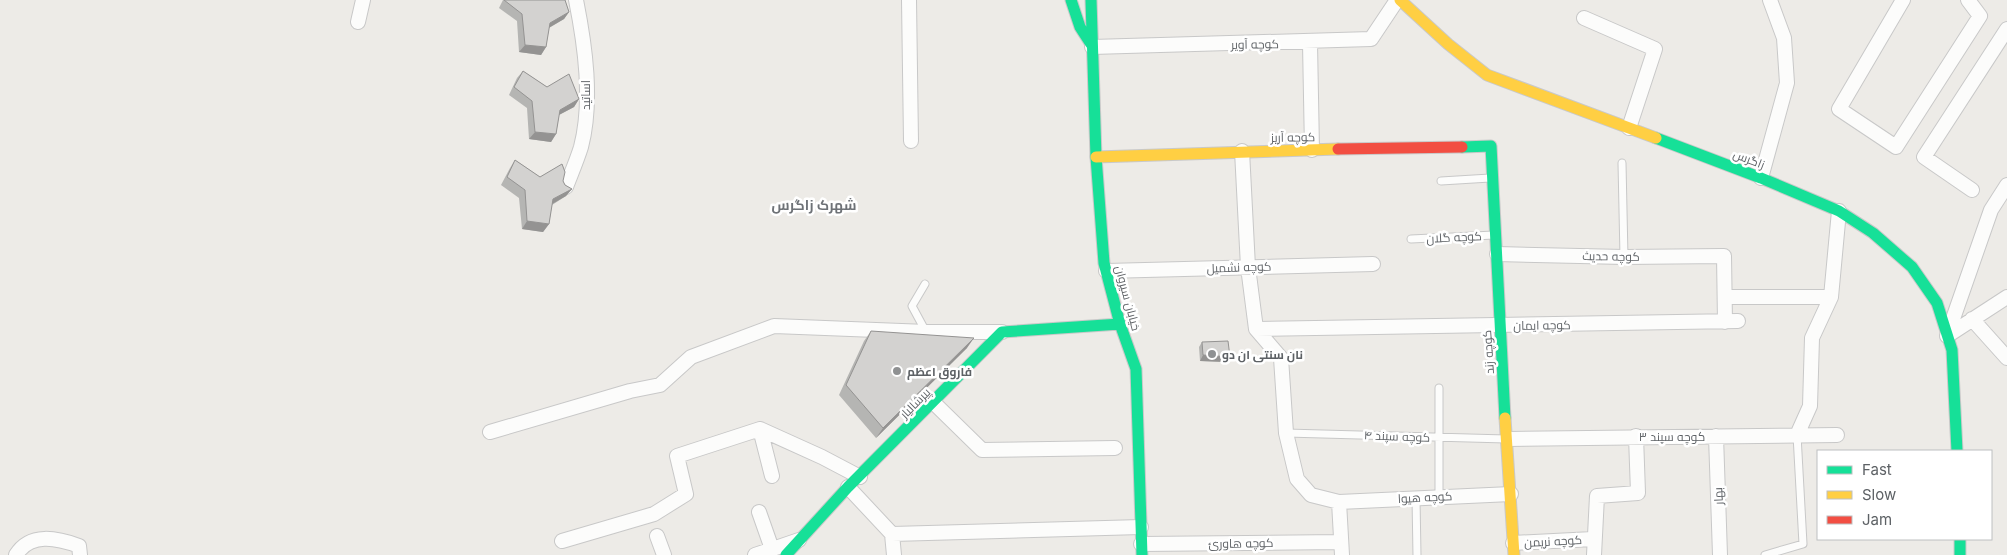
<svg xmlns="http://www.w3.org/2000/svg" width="2007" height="555" viewBox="0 0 2007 555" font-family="Inter,Cairo,sans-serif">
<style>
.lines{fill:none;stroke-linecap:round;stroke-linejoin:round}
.lane-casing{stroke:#c8c8c8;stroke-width:9}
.street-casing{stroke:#c8c8c8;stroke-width:16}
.fast-casing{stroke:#c9c9c9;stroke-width:13}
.slow-casing{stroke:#c9c9c9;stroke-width:13}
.jam-casing{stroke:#c9c9c9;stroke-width:13}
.lane{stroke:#fcfcfb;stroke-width:7}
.street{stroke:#fcfcfb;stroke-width:14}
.fast{stroke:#16e098;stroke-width:11}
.slow{stroke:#ffcf43;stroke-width:11}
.jam{stroke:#f24e42;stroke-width:11}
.wall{fill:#b5b5b3}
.shaded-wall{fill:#949392}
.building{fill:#d3d2d0;stroke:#949392}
.poi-dot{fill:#8f9192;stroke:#fff;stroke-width:2}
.labels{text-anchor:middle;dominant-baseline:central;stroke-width:5;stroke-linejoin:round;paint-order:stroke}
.street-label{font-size:12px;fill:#5d6165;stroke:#fff}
.poi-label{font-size:12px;font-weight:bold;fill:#5d6165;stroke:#fff;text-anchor:start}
.neighbourhood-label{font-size:14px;font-weight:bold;fill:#6e7277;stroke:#fff}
</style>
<rect width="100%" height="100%" fill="#edebe7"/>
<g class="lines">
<defs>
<path id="lane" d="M 1622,163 L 1624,257
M 1441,181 L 1490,178
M 1411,239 L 1494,235
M 925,284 L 912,306 L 926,332
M 1286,433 L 1506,439
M 1439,496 L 1439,388
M 1416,498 L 1417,555
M 1765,555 L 1803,544 L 1797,435"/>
<path id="street" d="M 909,0 L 911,141
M 1903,0 L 1839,109 L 1896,147 L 1980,16 L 1968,0
M 1584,18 L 1655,49 L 1629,128
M 358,22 L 363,0
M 1310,43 L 1312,150
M 1092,47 L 1371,39 L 1397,0
M 1242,151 L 1248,267 L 1256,329 L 1281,358 L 1286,433 L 1297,479 L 1311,495 L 1339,502 L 1511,494
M 1761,178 L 1787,83 L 1784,38 L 1770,0
M 2007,185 L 1991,210 L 1947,336 L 2007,297
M 566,187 C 571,174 577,160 581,147 C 593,101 585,45 576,0
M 1972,190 L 1924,157 L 2007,29
M 1497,254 L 1624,257 L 1724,256 L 1725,322
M 1106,271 L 1373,264
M 1725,297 L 1831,297
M 1972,319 L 2007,358
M 1256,329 L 1738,321
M 934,403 L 982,450 L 1115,448
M 760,429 L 772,476
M 490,432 L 630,391 L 660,385 L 691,357 L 774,326 L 927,332 L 1002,332
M 1797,435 L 1810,406 L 1812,338 L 1831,297 L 1839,211
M 1716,436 L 1720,555
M 1508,439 L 1837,435
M 848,487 L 892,534 L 894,555
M 1339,502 L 1342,555
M 759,512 L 772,549
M 892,534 L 1141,527
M 657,536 L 664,555
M 562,541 L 654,514 L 686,494 L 677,456 L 760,429 L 822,457 L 860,477
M 1513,543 L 1593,539
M 1141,544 L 1341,542
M 16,555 C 30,532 57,538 79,546 L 80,555
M 755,555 L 799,540
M 1594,555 L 1597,496 L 1638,493 L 1636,436"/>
<path id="fast" d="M 1071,0 L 1080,27 L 1091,44
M 1091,0 L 1096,157 L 1104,263 L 1120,324 L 1136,369 L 1142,555
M 1656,138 L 1761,178 L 1839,211 L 1873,233 L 1912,267 L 1937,303 L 1952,350 L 1957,451
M 1462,147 L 1491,146 L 1505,418
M 1960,539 L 1960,555
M 786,555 L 848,487 L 1002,332 L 1120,324"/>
<path id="slow" d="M 1400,0 L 1448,44 L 1487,75 L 1656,138
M 1096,157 L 1338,149
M 1505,418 L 1514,555"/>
<path id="jam" d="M 1338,149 L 1462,147"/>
</defs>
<!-- lane casing -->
<use href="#lane" class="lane-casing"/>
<!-- street casing -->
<use href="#street" class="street-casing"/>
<!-- fast casing -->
<use href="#fast" class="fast-casing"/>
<!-- slow casing -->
<use href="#slow" class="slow-casing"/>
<!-- jam casing -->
<use href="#jam" class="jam-casing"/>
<!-- lane -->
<use href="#lane" class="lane"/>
<!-- street -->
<use href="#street" class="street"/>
<!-- fast -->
<use href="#fast" class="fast"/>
<!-- slow -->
<use href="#slow" class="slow"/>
<!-- jam -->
<use href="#jam" class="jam"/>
</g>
<!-- wall -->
<path class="wall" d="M 503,0 L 565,0 L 569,12 L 564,19 L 549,28 L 546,47 L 541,55 L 519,52 L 517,21 L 499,8 Z
M 523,71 L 547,87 L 579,99 L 574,107 L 559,115 L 556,134 L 551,142 L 529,139 L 527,108 L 509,95 L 517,78 Z
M 515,160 L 540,177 L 563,181 L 565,185 L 572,189 L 566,196 L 552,205 L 549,224 L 543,232 L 522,229 L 519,198 L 501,185 L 510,168 Z
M 871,331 L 967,348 L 876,438 L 839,395 L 864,341 Z
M 1202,342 L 1226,362 L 1200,361 L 1199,347 Z"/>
<!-- shaded-wall -->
<path class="shaded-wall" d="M 569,12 L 564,19 L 545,30 L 550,23 Z
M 525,45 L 546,47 L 541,55 L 519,52 Z
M 579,99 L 574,107 L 555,117 L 560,110 Z
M 535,132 L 556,134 L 551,142 L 529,139 Z
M 572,189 L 566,196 L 547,207 L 553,199 Z
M 527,221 L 549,224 L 543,232 L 522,229 Z
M 974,338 L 967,348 L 876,438 L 883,428 Z
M 1203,355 L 1230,357 L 1226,362 L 1200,361 Z"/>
<!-- building -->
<path class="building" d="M 504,0 L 565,0 L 569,12 L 550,23 L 546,47 L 525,45 L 522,14 Z
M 523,71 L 547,87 L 569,74 L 579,99 L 560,110 L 556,134 L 535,132 L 532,101 L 514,87 Z
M 515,160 L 540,177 L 562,164 L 565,172 L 563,181 L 565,185 L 572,189 L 553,199 L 549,224 L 527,221 L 525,190 L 507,177 Z
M 871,331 L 974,338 L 883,428 L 846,385 Z
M 1228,341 L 1230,357 L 1203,355 L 1202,342 Z"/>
<!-- markers -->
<g class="poi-dot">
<circle cx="1212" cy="354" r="5"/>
<circle cx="897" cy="371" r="5"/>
</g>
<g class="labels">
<!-- street labels -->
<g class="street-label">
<text transform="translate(1255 44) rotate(-1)">کوچه آویر</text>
<text transform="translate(585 95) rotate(-90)">اساتید</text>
<text transform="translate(1293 137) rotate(-1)">کوچه آریز</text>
<text transform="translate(1749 159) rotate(21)">زاگرس</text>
<text transform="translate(1454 237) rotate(-3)">کوچه گلان</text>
<text transform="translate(1611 256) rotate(1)">کوچه حدیث</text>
<text transform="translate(1239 267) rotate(-2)">کوچه نشمیل</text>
<text transform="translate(1128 298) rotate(75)">خیابان سیروان</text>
<text transform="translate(1542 325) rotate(-1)">کوچه ایمان</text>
<text transform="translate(1488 352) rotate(-94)">کوچه زند</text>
<text transform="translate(915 403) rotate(-45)">پیرشالیار</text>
<text transform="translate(1397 436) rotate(2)">کوچه سپند ۴</text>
<text x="1672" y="436">کوچه سپند ۳</text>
<text transform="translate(1718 496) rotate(-92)">بهار</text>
<text transform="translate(1425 497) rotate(-3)">کوچه هیوا</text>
<text transform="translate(1553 541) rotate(-3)">کوچه نریمن</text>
<text transform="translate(1241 543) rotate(-1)">کوچه هاورئ</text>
</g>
<!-- poi labels -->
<g class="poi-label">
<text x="1222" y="354">نان سنتی ان دو</text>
<text x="907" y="371">فاروق اعظم</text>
</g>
<!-- neighbourhood labels -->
<g class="neighbourhood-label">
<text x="814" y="204">شهرک زاگرس</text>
</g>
</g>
<!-- legend -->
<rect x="1817" y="450" width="175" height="90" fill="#ffffff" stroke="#bec0c1"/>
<rect x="1827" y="466" width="25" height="8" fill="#16e098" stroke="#bec0c1"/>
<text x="1862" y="475" font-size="15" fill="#5d6165">Fast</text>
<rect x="1827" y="491" width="25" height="8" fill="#ffcf43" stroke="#bec0c1"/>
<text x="1862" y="500" font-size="15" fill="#5d6165">Slow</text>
<rect x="1827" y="516" width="25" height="8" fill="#f24e42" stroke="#bec0c1"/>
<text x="1862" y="525" font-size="15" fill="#5d6165">Jam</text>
</svg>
